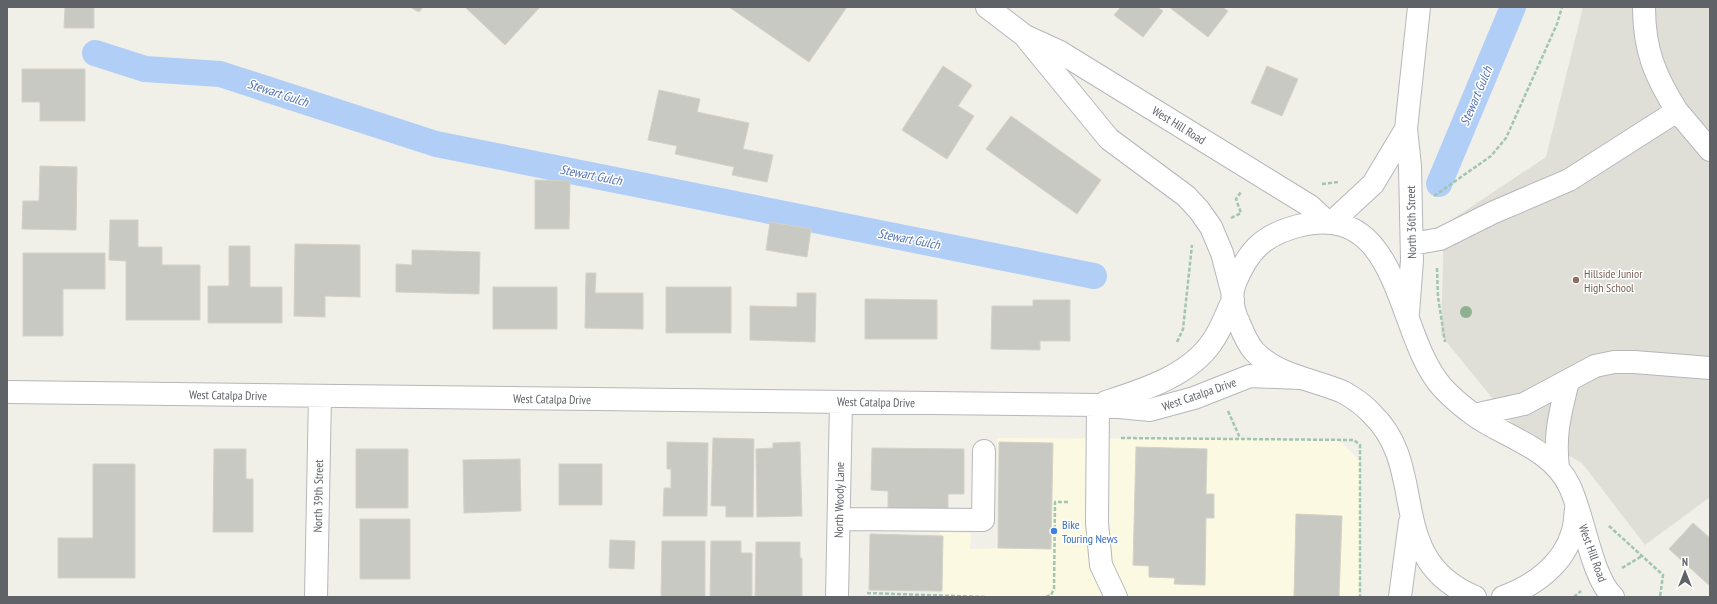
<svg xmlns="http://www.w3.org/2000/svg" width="1717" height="604" viewBox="0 0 1717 604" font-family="'PT Sans Narrow',sans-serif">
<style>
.commercial{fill:#fbf9e2}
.education{fill:#e0dfd7}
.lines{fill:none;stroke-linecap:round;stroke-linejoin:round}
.canal{stroke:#b1cef7;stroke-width:26}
.building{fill:#c9c9c3;stroke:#d4d2c7}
.minor-casing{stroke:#b5b7bb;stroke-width:24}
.path{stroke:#a1c5b1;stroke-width:2.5;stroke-dasharray:4 2;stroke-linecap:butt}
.minor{stroke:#fff;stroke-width:22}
.tree{fill:#8eb192}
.education-dot{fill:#8d6e63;stroke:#fff;stroke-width:1.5}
.shop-dot{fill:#3f7fe0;stroke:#fff;stroke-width:1.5}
.labels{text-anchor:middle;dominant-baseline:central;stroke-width:3;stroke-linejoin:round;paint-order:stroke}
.street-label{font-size:12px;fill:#5f6267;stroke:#fff}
.education-label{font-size:12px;fill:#785e54;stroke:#fff;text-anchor:start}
.shop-label{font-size:12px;fill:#366cbe;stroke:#fff;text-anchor:start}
.water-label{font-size:13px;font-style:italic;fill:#5272b1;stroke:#fff}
</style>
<rect width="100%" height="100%" fill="#f0efe8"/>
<!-- commercial -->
<path class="commercial" d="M 997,438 L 1339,440 L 1360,461 L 1359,597 L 941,597 L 940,532 L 971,533 L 970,549 L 999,548 Z"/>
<!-- education -->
<path class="education" d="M 1583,7 L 1710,7 L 1710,497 L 1645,545 L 1582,463 L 1514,425 L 1441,335 L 1444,225 L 1546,157 Z"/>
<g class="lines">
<!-- canal -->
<path class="canal" d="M 95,53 L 145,69 L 220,74 L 436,144 L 1094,276
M 1439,184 L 1513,7"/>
</g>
<!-- building -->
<path class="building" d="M 65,7 L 94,7 L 94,28 L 64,28 Z
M 410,7 L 423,7 L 419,12 Z
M 465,7 L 540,7 L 505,45 Z
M 729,7 L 847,7 L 809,62 Z
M 1121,7 L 1157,7 L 1163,11 L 1143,37 L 1114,15 Z
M 1169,7 L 1222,7 L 1228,11 L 1208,37 Z
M 943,66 L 972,85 L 958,106 L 974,116 L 947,159 L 902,130 Z
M 1267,66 L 1298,79 L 1282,116 L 1251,103 Z
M 22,69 L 85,69 L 85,121 L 40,121 L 40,102 L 22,102 Z
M 659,90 L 700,99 L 697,112 L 749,123 L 743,149 L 773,155 L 767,182 L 732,175 L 734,167 L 675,154 L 677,146 L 648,140 Z
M 1011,116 L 1101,180 L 1077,214 L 986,149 Z
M 40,166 L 77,167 L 76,230 L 22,229 L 23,201 L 39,201 Z
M 535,180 L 570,181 L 569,229 L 535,229 Z
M 110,220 L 138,220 L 138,247 L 162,247 L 162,265 L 200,265 L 200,320 L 126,320 L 126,261 L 109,260 Z
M 770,222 L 811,229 L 807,257 L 766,250 Z
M 295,244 L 360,245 L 360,297 L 325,296 L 325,317 L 294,316 Z
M 229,246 L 250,246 L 250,287 L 282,287 L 282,323 L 208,323 L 208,286 L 229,286 Z
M 412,250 L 480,252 L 479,294 L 396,292 L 396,264 L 412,265 Z
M 23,253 L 105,253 L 105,289 L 63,289 L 63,336 L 23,336 Z
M 586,273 L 596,273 L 595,293 L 643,293 L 643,329 L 585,328 Z
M 493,287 L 557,287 L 557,329 L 493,329 Z
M 666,287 L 731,287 L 731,333 L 666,333 Z
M 797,293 L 816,293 L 815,342 L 750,340 L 750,306 L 797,307 Z
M 865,299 L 937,300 L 937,339 L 865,339 Z
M 1033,300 L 1070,300 L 1070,341 L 1040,341 L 1040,350 L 991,349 L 992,306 L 1033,306 Z
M 713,438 L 754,439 L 753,517 L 726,517 L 726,506 L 711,506 Z
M 667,442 L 708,443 L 707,516 L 663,516 L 664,488 L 671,488 L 671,469 L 667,469 Z
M 800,442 L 802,516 L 757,517 L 756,449 L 773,448 L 773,443 Z
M 999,442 L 1053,443 L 1051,549 L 998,548 Z
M 1136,447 L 1207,449 L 1206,494 L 1214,494 L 1214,518 L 1206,518 L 1205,585 L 1174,584 L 1175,578 L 1149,577 L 1149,566 L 1133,565 Z
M 872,448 L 964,449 L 964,494 L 948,494 L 948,509 L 888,508 L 888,491 L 871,490 Z
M 214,449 L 246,449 L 246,479 L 253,479 L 253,532 L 213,532 Z
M 356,449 L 408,449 L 408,508 L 356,508 Z
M 520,459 L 521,511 L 464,513 L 463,460 Z
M 93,464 L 135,464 L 135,578 L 58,578 L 58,538 L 93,538 Z
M 559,464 L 602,464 L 602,505 L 559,505 Z
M 1296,514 L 1342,516 L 1339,597 L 1294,597 Z
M 360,519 L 410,519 L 410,579 L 360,579 Z
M 1693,523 L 1710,538 L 1710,586 L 1669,549 Z
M 870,534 L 943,536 L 942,591 L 869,590 Z
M 610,540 L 635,541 L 634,569 L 609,568 Z
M 662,541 L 705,541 L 705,597 L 661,597 Z
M 711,541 L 741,541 L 741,553 L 752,553 L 752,597 L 710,597 Z
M 756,542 L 800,542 L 800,558 L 802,558 L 802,597 L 755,597 Z"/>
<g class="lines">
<defs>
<path id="minor" d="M 987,7 L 1025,36 L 1060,52 L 1310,206 L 1327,222
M 1027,39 L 1109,139 L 1186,196 L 1199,210 L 1211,227 L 1222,253 L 1232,291
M 1677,111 L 1710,150
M 1332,222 L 1373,184 L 1406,129
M 1412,244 L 1440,239 L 1492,213 L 1569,180 L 1677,111 C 1655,76 1644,50 1644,7
M 1408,313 L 1412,260 L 1410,166 L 1406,129 L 1419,7
M 7,392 L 1098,405 L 1150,410 L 1194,398 L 1250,376 L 1300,378
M 1106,402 C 1143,390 1189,376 1212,342 C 1221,330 1226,314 1233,300
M 1098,405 L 1097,523 L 1101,565 L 1116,597
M 1474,415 L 1524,404 L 1595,366 L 1614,362 L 1634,362 L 1710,368
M 1558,468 C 1554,434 1560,414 1568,381
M 839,519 L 983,520 L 984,451
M 316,597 L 320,396
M 837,597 L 841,402
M 1400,597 L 1410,522
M 1475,597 C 1383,559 1430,469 1372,414 C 1364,405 1354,398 1343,392 C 1313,379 1277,376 1254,351 C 1247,343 1243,333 1239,323 C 1233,311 1230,296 1235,283 C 1248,251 1263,235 1298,226 C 1402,199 1395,334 1442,387 C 1451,397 1463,407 1474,415 C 1505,437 1551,448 1569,485 C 1584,515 1591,576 1613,597
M 1503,597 C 1534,586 1564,564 1573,531 C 1575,524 1575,516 1576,509"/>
</defs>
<!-- minor casing -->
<use href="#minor" class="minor-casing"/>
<!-- path -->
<path class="path" d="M 1322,184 L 1339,182
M 1434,196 L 1491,156 L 1506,138 L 1557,24 L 1562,7
M 1231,218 L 1241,213 L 1236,199 L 1241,192
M 1437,268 L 1438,297 L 1445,342
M 1177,342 L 1183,329 L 1192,245
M 1228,411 L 1240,438
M 1121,438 L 1354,440 L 1360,445 L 1360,597
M 1609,526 L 1663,575 L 1660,597
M 1622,568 L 1642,556
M 867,593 L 985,597
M 1046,597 L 1051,595 L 1054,589 L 1055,502 L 1068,502
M 1574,597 L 1581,591"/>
<!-- minor -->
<use href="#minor" class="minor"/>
</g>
<!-- trees -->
<circle class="tree" cx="1466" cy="312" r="6"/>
<!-- markers -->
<circle class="education-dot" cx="1576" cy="280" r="4"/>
<circle class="shop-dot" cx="1054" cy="531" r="4"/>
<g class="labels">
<!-- street labels -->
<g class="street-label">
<text transform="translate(1179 125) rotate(32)">West Hill Road</text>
<text transform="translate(1411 222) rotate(-91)">North 36th Street</text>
<text transform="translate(1199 394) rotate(-19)">West Catalpa Drive</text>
<text transform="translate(228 395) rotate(1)">West Catalpa Drive</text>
<text transform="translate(552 399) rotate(1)">West Catalpa Drive</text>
<text transform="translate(876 402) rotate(1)">West Catalpa Drive</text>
<text transform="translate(318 496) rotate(-89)">North 39th Street</text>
<text transform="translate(839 500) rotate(-89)">North Woody Lane</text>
<text transform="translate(1593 553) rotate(70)">West Hill Road</text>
</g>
<!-- education labels -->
<g class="education-label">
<text x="1584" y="273">Hillside Junior<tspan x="1584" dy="14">High School</tspan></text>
</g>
<!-- shop labels -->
<g class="shop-label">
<text x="1062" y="524">Bike<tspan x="1062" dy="14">Touring News</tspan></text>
</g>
<!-- water labels -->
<g class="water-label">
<text transform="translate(278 93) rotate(18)">Stewart Gulch</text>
<text transform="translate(1476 96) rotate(-67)">Stewart Gulch</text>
<text transform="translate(591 175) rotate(11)">Stewart Gulch</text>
<text transform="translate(909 239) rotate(11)">Stewart Gulch</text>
</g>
</g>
<!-- border -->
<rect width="1717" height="604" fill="none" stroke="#5f6267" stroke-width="16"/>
<!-- north arrow -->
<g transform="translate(1685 572)" stroke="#ffffff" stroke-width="3" paint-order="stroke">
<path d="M0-3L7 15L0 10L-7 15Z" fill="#5f6267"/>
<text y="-6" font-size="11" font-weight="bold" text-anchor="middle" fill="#5f6267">N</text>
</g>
</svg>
